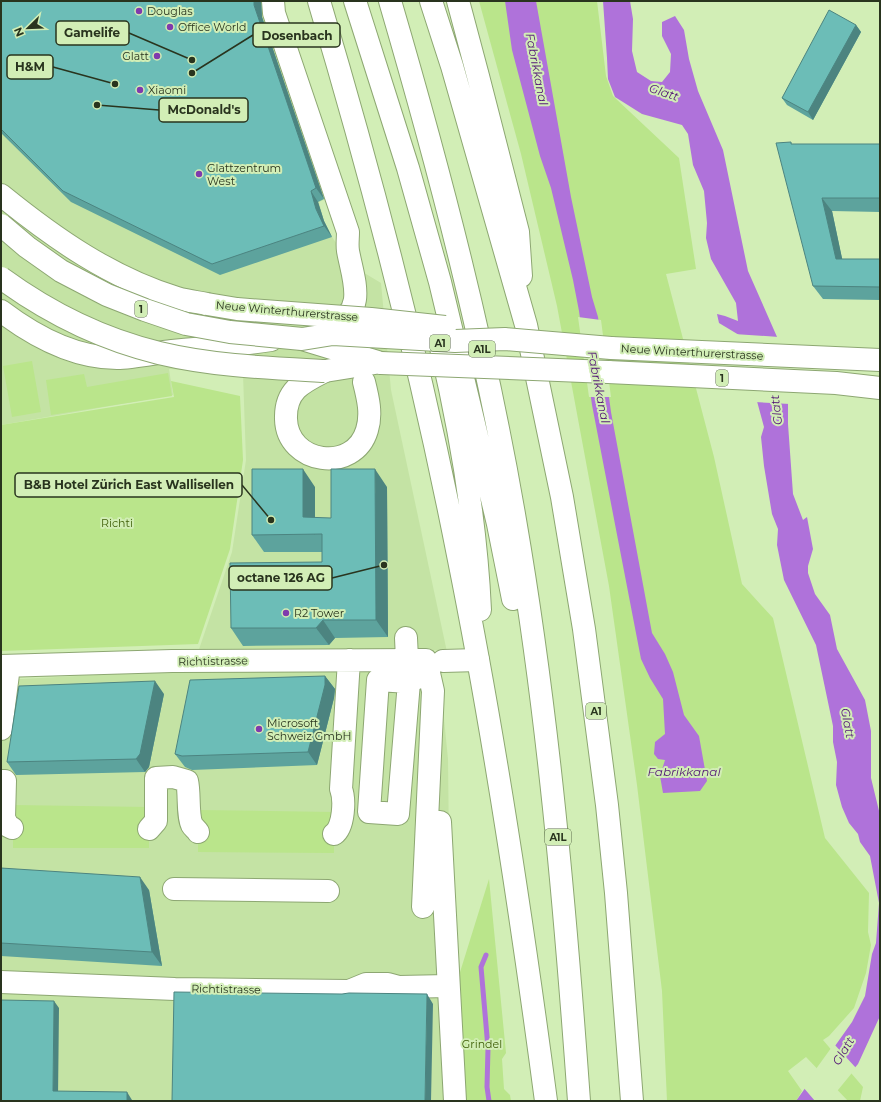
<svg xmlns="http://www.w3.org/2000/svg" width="881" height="1102" viewBox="0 0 881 1102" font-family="Montserrat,sans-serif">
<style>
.built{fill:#c4e3a4}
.green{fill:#bae58b}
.water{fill:#af72da}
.pier{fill:#d2eeb6}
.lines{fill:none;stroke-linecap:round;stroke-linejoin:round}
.stream{stroke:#af72da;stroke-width:5}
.minor-casing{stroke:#8da772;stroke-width:24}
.major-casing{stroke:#8da772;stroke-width:24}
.highway-casing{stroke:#8da772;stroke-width:24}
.minor{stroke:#fff;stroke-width:22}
.major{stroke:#fff;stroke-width:22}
.highway{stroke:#fff;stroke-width:22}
.major-bridge-casing{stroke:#8da772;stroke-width:24;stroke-linecap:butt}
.major-bridge{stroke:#fff;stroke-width:22}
.wall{fill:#5da39d}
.shaded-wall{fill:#4c8480}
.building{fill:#6cbdb7;stroke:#4c8480}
.poi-dot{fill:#803aad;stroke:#d2eeb6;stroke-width:1.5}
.labels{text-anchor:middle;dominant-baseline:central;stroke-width:4;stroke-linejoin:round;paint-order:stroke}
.shield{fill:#d2eeb6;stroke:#5c6c4c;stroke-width:1}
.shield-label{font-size:10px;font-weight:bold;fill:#29341e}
.poi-label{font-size:11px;fill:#29341e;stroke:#d2eeb6;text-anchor:start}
.street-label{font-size:11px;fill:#29341e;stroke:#d2eeb6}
.park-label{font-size:11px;fill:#3e5e07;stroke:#d2eeb6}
.water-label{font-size:12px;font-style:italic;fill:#531775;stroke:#d2eeb6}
.leader{fill:none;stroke:#29341e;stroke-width:1.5}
.callout-dot{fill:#29341e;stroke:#d2eeb6;stroke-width:1.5}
.callout{fill:#d2eeb6;stroke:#29341e;stroke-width:1.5}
.callout-label{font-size:12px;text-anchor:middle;font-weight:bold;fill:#29341e}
</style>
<rect width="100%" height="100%" fill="#d2eeb6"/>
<!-- built -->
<path class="built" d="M 1,1 L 262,1 L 262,12 L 326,199 L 319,202 L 324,221 L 332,237 L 343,253 L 361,271 L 381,283 L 391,390 L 447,652 L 434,650 L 441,689 L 448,759 L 449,847 L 462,1101 L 1,1101 L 1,680 L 192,670 L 232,552 L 246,460 L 243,374 L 169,369 L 173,395 L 1,425 Z"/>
<!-- green -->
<path class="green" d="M 479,1 L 597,1 L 606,76 L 613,96 L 679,158 L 696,269 L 666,274 L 714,457 L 742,584 L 773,618 L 825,838 L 869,893 L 868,932 L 871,945 L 866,973 L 854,1008 L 829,1036 L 823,1040 L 863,1087 L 860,1101 L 848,1101 L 806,1057 L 788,1071 L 802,1091 L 796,1101 L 667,1101 L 662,991 L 637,785 L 609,586 L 557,306 L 521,154 Z
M 32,361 L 41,412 L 12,417 L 3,366 Z
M 168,373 L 172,396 L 51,415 L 46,380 L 84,374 L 87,387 Z
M 171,381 L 240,396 L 243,460 L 230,549 L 198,644 L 1,651 L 1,425 L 174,397 Z
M 13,805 L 149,807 L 149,848 L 13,848 Z
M 198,810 L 334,812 L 334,853 L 198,852 Z
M 489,879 L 506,1053 L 502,1059 L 504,1089 L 510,1095 L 511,1101 L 462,1101 L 456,985 Z"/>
<!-- water -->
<path class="water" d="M 505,1 L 536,1 L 571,197 L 592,297 L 598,317 L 611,412 L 652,633 L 665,654 L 673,672 L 684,715 L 699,736 L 707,781 L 700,791 L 663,793 L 660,776 L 665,760 L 658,759 L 654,754 L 655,742 L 665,734 L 663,699 L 650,678 L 641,659 L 592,405 L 579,311 L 573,280 L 551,188 L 540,156 L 512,50 Z
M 603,1 L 630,1 L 633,19 L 632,51 L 637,72 L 651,81 L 662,82 L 670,72 L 671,54 L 662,36 L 662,22 L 675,16 L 684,30 L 689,59 L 698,91 L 723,150 L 748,271 L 781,346 L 788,375 L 788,424 L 793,494 L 803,520 L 807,517 L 813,549 L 808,566 L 808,573 L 815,594 L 830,615 L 837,649 L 865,700 L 871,731 L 871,778 L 880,815 L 880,1016 L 858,1064 L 827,1101 L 796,1101 L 852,1022 L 865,996 L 872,954 L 876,943 L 879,903 L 870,856 L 860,842 L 858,834 L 849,823 L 842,807 L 836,785 L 837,762 L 833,742 L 833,726 L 816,645 L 784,580 L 777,545 L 778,529 L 772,514 L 764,466 L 761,437 L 764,427 L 739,335 L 719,323 L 717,314 L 725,316 L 738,321 L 736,303 L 711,259 L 706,238 L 707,223 L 704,191 L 693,165 L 688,134 L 682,125 L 642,114 L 615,97 L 608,79 L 607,58 Z"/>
<!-- pier -->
<path class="pier" d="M 578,317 L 601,320 L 611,397 L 589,397 Z
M 734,334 L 779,337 L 783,346 L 790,375 L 790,404 L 755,402 L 737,336 Z
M 834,1044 L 856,1068 L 829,1101 L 815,1101 L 803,1087 Z"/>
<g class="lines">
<!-- stream -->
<path class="stream" d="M 486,955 L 481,967 L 488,1048 L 487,1087 L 489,1101"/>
<defs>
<path id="minor" d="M 273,1 L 274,13 L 348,232 C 348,238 347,245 348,251 C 353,279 368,312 332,325
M 1,311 C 34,336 75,358 117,358 C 133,358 155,353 172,351 C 205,348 238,345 271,340
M 325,371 C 303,382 285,390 286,419 C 287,464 354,474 367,430 C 372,414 368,398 364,382
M 406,638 L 407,659
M 443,661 L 478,660
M 1,666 L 172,661 L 426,660 L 433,691 L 423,907
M 409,682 L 398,814 L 369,812 L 378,680 L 409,682 L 429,672
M 1,729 L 9,666
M 1,781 L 5,781 L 4,818 L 8,826 L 12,828
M 440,822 L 455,1101
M 149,829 L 156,821 L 156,778 L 173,777 L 187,781 C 190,793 187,815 192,825 C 193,827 197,830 198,832
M 334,834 C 344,827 345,799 341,789 L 349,660
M 174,889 L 328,891
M 1,982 L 175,989 L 349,991 L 366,984 L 388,984 L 399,987 L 448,986"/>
<path id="major" d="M 1,195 C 54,238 111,278 177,298 C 187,301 197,302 207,304
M 302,339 L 381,363
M 611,348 L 880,360
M 325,371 L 375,363
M 608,372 L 836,383 L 880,388"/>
<path id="highway" d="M 319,1 C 374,185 422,371 459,560 C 495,739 522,920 546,1101
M 355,1 L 408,168 L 440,282 L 498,524 L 513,599
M 390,1 C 440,172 485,344 515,520 C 548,712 565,906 579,1101
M 431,1 L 452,66 L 526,325 L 562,497 L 584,629 L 607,805 L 616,893 L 632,1101
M 458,1 L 478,76 L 518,232 L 521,276
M 441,348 C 461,434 476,522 480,610"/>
</defs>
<!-- minor casing -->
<use href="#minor" class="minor-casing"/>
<!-- major casing -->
<use href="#major" class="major-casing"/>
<!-- highway casing -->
<use href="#highway" class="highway-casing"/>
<!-- minor -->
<use href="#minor" class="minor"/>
<!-- major -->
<use href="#major" class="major"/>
<!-- highway -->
<use href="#highway" class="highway"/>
<defs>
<path id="major-bridge" d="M 1,225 L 27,247 L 61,271 L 107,295 L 145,310 L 186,324 L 230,332 L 302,339 L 333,334 L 455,341 L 505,339 L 611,348
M 1,278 C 49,313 101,339 159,353 C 213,366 270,368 325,371
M 207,304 L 237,309 L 371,319 L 445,327
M 381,363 L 608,372"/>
</defs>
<!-- major-bridge casing -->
<use href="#major-bridge" class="major-bridge-casing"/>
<!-- major-bridge -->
<use href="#major-bridge" class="major-bridge"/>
</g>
<!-- wall -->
<path class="wall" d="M 1,1 L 261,1 L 262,17 L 324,199 L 318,202 L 324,221 L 332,237 L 220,275 L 71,202 L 1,133 Z
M 856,25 L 861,32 L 813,120 L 787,105 L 782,98 Z
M 791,142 L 792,144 L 880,144 L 880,212 L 832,211 L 842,259 L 880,259 L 880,300 L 823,299 L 813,286 Z
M 315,487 L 315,518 L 331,518 L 387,487 L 388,637 L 335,638 L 329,645 L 243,646 L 231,628 L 322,562 L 322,552 L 264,552 L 252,535 Z
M 325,676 L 335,689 L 334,698 L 317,765 L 192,770 L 185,767 L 175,754 Z
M 164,694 L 149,767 L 145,772 L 16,775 L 7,762 Z
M 1,868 L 149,890 L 162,966 L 1,956 Z"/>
<!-- shaded-wall -->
<path class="shaded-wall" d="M 254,1 L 261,1 L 262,17 L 324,199 L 316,188 L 254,5 Z
M 856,25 L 861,32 L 813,120 L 808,112 Z
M 311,191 L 318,202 L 324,221 L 332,237 L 324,226 L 316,209 Z
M 822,198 L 832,211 L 845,272 L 836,259 Z
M 303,469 L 315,487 L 315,535 L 303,517 Z
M 375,469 L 387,487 L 388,637 L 376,620 Z
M 323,620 L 335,638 L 329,645 L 316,628 Z
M 325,676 L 335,689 L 334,698 L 317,765 L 308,752 Z
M 155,681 L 164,694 L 149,767 L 145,772 L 136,759 Z
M 140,877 L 149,890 L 162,966 L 152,952 Z
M 427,994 L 433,1004 L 431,1101 L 425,1101 Z
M 54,1001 L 59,1008 L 58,1098 L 53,1091 Z
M 127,1092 L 132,1100 L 132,1101 L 127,1101 Z"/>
<!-- building -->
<path class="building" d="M 1,1 L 254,1 L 254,5 L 316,188 L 311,191 L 316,209 L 324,226 L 212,264 L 63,191 L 1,129 Z
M 829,10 L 856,25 L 808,112 L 782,98 Z
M 791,142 L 791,144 L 880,144 L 880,198 L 822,198 L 836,259 L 880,259 L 880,287 L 813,286 L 776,143 Z
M 252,469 L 303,469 L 303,517 L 331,518 L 331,469 L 375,469 L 376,620 L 323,620 L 316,628 L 231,628 L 230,563 L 322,562 L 322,534 L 252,535 Z
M 325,676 L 325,685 L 308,752 L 182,756 L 175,754 L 190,680 Z
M 155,681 L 140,754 L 136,759 L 7,762 L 19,686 Z
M 1,868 L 140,877 L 152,952 L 1,943 Z
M 174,992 L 342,994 L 349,993 L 427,994 L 425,1101 L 172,1101 Z
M 1,1000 L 54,1001 L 53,1091 L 127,1092 L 127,1101 L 1,1101 Z"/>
<!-- markers -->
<g class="poi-dot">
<circle cx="139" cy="11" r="4"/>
<circle cx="170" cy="27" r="4"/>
<circle cx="157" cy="56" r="4"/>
<circle cx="140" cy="90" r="4"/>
<circle cx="199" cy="174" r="4"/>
<circle cx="286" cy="613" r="4"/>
<circle cx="259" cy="729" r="4"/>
</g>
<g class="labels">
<!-- shield labels -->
<g class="shield">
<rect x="135" y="301" width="12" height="16" rx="3"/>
<rect x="430" y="335" width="20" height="16" rx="3"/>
<rect x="469" y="341" width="26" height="16" rx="3"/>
<rect x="716" y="370" width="12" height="16" rx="3"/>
<rect x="586" y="703" width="20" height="16" rx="3"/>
<rect x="545" y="829" width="26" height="16" rx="3"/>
</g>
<g class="shield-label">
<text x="141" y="309">1</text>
<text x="440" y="343">A1</text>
<text x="482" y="349">A1L</text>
<text x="722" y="378">1</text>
<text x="596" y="711">A1</text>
<text x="558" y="837">A1L</text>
</g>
<!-- poi labels -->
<g class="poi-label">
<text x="147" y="11">Douglas</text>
<text x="178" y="27">Office World</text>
<text x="149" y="56" text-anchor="end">Glatt</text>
<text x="148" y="90">Xiaomi</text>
<text x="207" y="168">Glattzentrum<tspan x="207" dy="13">West</tspan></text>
<text x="294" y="613">R2 Tower</text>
<text x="267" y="723">Microsoft<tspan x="267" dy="13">Schweiz GmbH</tspan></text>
</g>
<!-- street labels -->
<g class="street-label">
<text transform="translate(287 311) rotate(5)">Neue Winterthurerstrasse</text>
<text transform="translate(692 352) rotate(3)">Neue Winterthurerstrasse</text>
<text transform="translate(213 661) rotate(-1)">Richtistrasse</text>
<text transform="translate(226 989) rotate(1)">Richtistrasse</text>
</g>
<!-- park labels -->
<g class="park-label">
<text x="117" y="523">Richti</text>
<text x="482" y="1044">Grindel</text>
</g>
<!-- water labels -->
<g class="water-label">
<text transform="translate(537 69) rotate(79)">Fabrikkanal</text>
<text transform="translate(664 92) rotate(18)">Glatt</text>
<text transform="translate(599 387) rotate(79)">Fabrikkanal</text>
<text transform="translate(776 410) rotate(-97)">Glatt</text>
<text transform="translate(848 723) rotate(79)">Glatt</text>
<text x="684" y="771">Fabrikkanal</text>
<text transform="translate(843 1051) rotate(-59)">Glatt</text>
</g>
</g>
<!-- callouts -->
<path class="leader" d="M192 60L129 33M192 73L253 35M115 84L53 67M97 105L159 110M271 520L242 485M384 565L332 578"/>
<g class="callout-dot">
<circle cx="192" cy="60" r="4"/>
<circle cx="192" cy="73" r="4"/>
<circle cx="115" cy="84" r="4"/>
<circle cx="97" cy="105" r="4"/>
<circle cx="271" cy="520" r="4"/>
<circle cx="384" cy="565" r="4"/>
</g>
<g class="callout">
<rect x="56" y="21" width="73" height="24" rx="4"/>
<rect x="253" y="23" width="87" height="24" rx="4"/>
<rect x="7" y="55" width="46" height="24" rx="4"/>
<rect x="159" y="98" width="89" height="24" rx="4"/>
<rect x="15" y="473" width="227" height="24" rx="4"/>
<rect x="229" y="566" width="103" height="24" rx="4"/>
</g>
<g class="callout-label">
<text x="92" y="37">Gamelife</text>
<text x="297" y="40">Dosenbach</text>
<text x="30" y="71">H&amp;M</text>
<text x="204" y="114">McDonald's</text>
<text x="129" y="489">B&amp;B Hotel Zürich East Wallisellen</text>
<text x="281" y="582">octane 126 AG</text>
</g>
<!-- border -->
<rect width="881" height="1102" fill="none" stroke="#29341e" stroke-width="4"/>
<!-- north arrow -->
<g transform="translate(28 28) rotate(247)" stroke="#d2eeb6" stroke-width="3" paint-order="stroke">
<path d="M0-3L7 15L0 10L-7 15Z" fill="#29341e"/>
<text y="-6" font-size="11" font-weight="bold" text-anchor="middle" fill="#29341e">N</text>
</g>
</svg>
